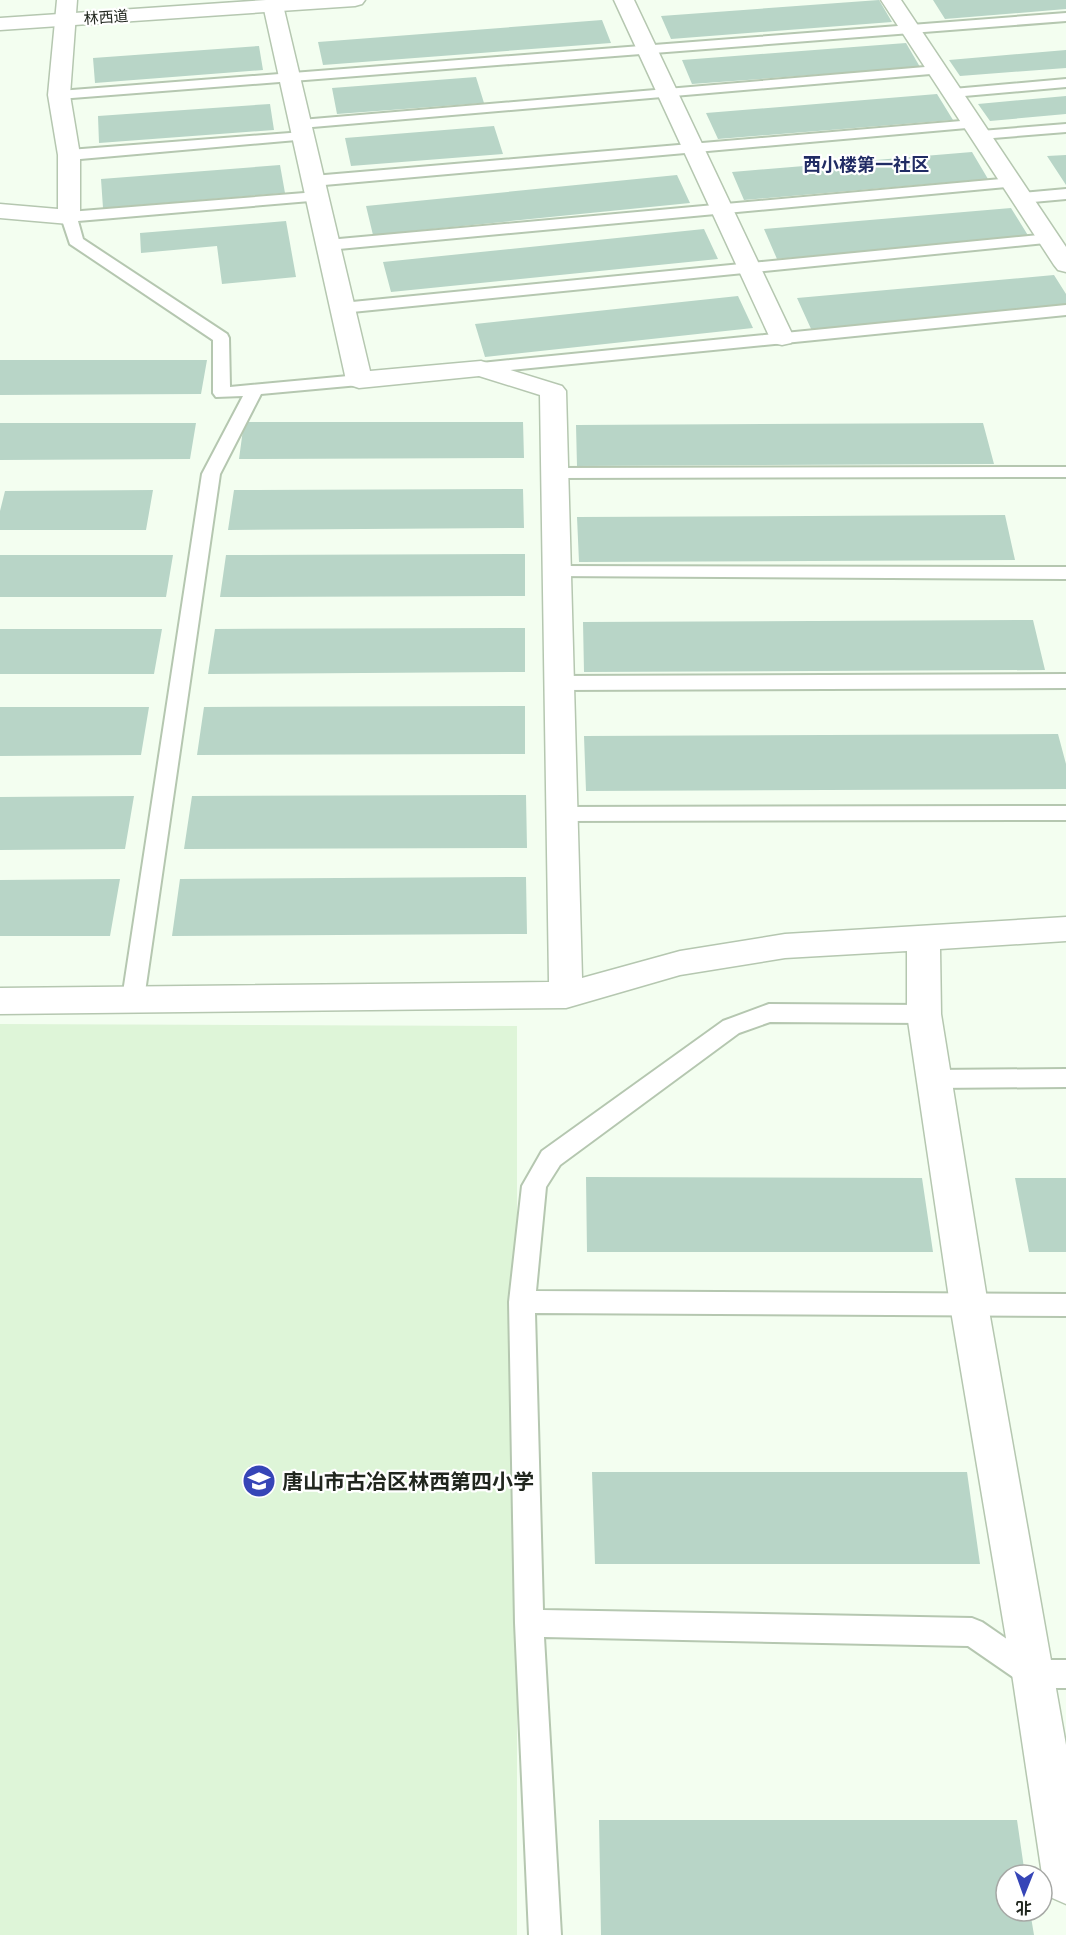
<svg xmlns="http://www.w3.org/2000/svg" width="1066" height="1935" viewBox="0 0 1066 1935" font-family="'Space Grotesk','Noto Sans SC',sans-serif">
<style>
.built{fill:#def5d8}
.building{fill:#b8d5c7}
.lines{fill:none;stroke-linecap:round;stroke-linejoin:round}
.lane-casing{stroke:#b5c7b0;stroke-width:4}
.street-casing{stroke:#b5c7b0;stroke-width:3}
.secondary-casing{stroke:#b5c7b0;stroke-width:3}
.lane{fill:#fff;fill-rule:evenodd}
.street{fill:#fff;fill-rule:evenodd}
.secondary{fill:#fff;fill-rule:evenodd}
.labels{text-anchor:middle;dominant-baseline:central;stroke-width:4.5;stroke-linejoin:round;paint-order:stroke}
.far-street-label{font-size:15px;fill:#20261e;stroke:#fff}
.far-quarter-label{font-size:18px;font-weight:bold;fill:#212c64;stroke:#fff}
.near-poi-label{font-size:21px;font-weight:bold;fill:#20261e;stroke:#fff;text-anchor:start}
</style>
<rect width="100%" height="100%" fill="#f3fef0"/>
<!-- built -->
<path class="built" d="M 0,1024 L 517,1026 L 517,1935 L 0,1935 Z"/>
<!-- building -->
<path class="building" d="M 879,0 L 892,22 L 671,39 L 661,16 Z
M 933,0 L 1066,0 L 1066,9 L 945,19 Z
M 602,20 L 611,43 L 323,65 L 318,42 Z
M 906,43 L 920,67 L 692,84 L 682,60 Z
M 259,46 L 263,70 L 95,83 L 93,58 Z
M 1066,50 L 1066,68 L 960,76 L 949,60 Z
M 476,77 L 484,103 L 337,114 L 332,88 Z
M 937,94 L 953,120 L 718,139 L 706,113 Z
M 1066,96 L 1066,114 L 990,121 L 978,104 Z
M 270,104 L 274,130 L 99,143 L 98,116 Z
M 494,126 L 503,154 L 351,166 L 345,138 Z
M 972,152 L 988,179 L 744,200 L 732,172 Z
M 1066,155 L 1066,185 L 1047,156 Z
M 280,165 L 285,193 L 103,208 L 101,179 Z
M 677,175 L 690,203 L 373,235 L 366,206 Z
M 1011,208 L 1029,237 L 777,259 L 764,229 Z
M 286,221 L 296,277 L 222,284 L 217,246 L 141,253 L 140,233 Z
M 704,229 L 718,259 L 391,292 L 383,262 Z
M 1054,275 L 1066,294 L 1066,307 L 812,331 L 797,298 Z
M 738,296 L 753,328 L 485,357 L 475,324 Z
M 0,360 L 207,360 L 201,394 L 0,395 Z
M 244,422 L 523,422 L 524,458 L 239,459 Z
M 0,423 L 196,423 L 190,459 L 0,460 Z
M 983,423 L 994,464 L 577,466 L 576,425 Z
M 523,489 L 524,528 L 228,530 L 234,490 Z
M 153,490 L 146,530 L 0,530 L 0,511 L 5,491 Z
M 1005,515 L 1015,560 L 579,562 L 577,517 Z
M 525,554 L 525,596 L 220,597 L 226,555 Z
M 0,555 L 173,555 L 166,597 L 0,597 Z
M 1033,620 L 1045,670 L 584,672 L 583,622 Z
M 525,628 L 525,672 L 208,674 L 215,629 Z
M 0,629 L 162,629 L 154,674 L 0,674 Z
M 525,706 L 525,754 L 197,755 L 204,707 Z
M 0,707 L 149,707 L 141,755 L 0,756 Z
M 1058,734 L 1066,764 L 1066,789 L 586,791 L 584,736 Z
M 526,795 L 527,848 L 184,849 L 192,796 Z
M 134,796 L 125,849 L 0,850 L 0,797 Z
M 526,877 L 527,934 L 172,936 L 180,879 Z
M 120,879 L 110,936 L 0,936 L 0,880 Z
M 586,1177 L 922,1178 L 933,1252 L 587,1252 Z
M 1015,1178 L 1066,1178 L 1066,1252 L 1029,1252 Z
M 592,1472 L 967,1472 L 980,1564 L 595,1564 Z
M 599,1820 L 1017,1820 L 1025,1875 L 1006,1875 L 1006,1911 L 1030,1911 L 1034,1935 L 601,1935 Z"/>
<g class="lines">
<defs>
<path id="lane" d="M 1066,13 L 1066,21 L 59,99 L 52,95 L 59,91 Z
M 937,66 L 944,70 L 942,73 L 301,128 L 294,124 L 301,120 Z
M 1066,79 L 1066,87 L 953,97 L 946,93 L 953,89 Z
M 973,120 L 980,124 L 978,127 L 313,186 L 305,181 L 313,176 Z
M 1066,124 L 1066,132 L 981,139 L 974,135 L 981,131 Z
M 303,132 L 310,136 L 308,139 L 69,160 L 61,155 L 69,150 Z
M 1012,178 L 1020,183 L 1017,186 L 328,250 L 320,245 L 328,240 Z
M 1066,189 L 1066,199 L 1022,203 L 1014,198 L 1022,193 Z
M 317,192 L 325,197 L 322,200 L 78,221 L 83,239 L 227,334 L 229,338 L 230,387 L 359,375 L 365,376 L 368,380 L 365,384 L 359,385 L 261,394 L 220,474 L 144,999 L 141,1005 L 133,1008 L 125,1005 L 122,999 L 202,474 L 243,396 L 216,397 L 213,393 L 213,340 L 70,244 L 61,217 L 69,212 Z
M 1049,234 L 1055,236 L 1057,239 L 1055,242 L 342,313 L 334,308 L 342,303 Z
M 1066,305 L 1066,315 L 481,373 L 475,372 L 473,368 L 475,364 L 481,363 Z
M 1066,467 L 1066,477 L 554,478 L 548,477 L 545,473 L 548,469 L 554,468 Z
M 557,566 L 1066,567 L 1066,579 L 550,576 L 548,572 L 550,568 Z
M 1066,674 L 1066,688 L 559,690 L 552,688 L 549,683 L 552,678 L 559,676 Z
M 1066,806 L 1066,820 L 562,821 L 555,819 L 551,814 L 555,809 L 562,807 Z
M 769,1004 L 924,1005 L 932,1008 L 935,1014 L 932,1020 L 924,1023 L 770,1022 L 739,1033 L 560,1165 L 546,1187 L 536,1291 L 1066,1294 L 1066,1316 L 535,1313 L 543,1610 L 972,1618 L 982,1622 L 1037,1660 L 1066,1660 L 1066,1688 L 1033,1688 L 1023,1684 L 968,1646 L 544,1637 L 561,1935 L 529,1935 L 515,1623 L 509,1302 L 522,1186 L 542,1151 L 723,1021 Z
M 1066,1069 L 1066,1087 L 934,1088 L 926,1086 L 922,1079 L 926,1072 L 934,1070 Z"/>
<path id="street" d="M 57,0 L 77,0 L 70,95 L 80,155 L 80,217 L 77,222 L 69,224 L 0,218 L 0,204 L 58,209 L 58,155 L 48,95 Z
M 269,0 L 280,1 L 283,5 L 370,371 L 481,361 L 562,386 L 566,391 L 582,978 L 680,951 L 785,934 L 1066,917 L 1066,941 L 940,949 L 941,1014 L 988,1305 L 1066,1745 L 1066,1904 L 1050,1897 L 1043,1881 L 1012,1674 L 950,1305 L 907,1014 L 907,951 L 785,958 L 680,975 L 566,1008 L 0,1014 L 0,988 L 549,982 L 540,395 L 479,376 L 359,388 L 350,385 L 346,380 L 263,5 Z
M 614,0 L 634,0 L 794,338 L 791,343 L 782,345 L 773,343 L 770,338 Z
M 881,0 L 901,0 L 1066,247 L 1066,272 L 1058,270 L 1054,265 Z"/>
<path id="secondary" d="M 266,0 L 365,0 L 362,4 L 355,6 L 0,30 L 0,18 Z"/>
</defs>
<!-- lane casing -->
<use href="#lane" class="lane-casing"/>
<!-- street casing -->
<use href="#street" class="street-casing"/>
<!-- secondary casing -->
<use href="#secondary" class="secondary-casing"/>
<!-- lane -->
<use href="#lane" class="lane"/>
<!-- street -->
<use href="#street" class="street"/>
<!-- secondary -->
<use href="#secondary" class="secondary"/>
</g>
<!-- icons -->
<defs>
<symbol id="school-disc" viewBox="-11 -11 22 22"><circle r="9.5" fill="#3645b7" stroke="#fff"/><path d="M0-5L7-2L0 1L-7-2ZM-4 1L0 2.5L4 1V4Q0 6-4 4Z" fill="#fff"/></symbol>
</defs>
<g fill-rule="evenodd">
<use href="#school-disc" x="240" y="1462" width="38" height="38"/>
</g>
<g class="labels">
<!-- far-street labels -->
<g class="far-street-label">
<text transform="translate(106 17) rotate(-4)">林西道</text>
</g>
<!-- far-quarter labels -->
<g class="far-quarter-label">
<text x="866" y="164">西小楼第一社区</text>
</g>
<!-- near-poi labels -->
<g class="near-poi-label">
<text x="282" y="1481">唐山市古冶区林西第四小学</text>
</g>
</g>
<!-- north arrow -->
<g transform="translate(1024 1893) rotate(181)"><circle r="28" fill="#ffffff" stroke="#a6a8a5" stroke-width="1.5"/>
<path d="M0-4.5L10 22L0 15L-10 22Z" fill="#3645b7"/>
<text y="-9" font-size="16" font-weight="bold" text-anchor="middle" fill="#20261e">北</text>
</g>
</svg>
